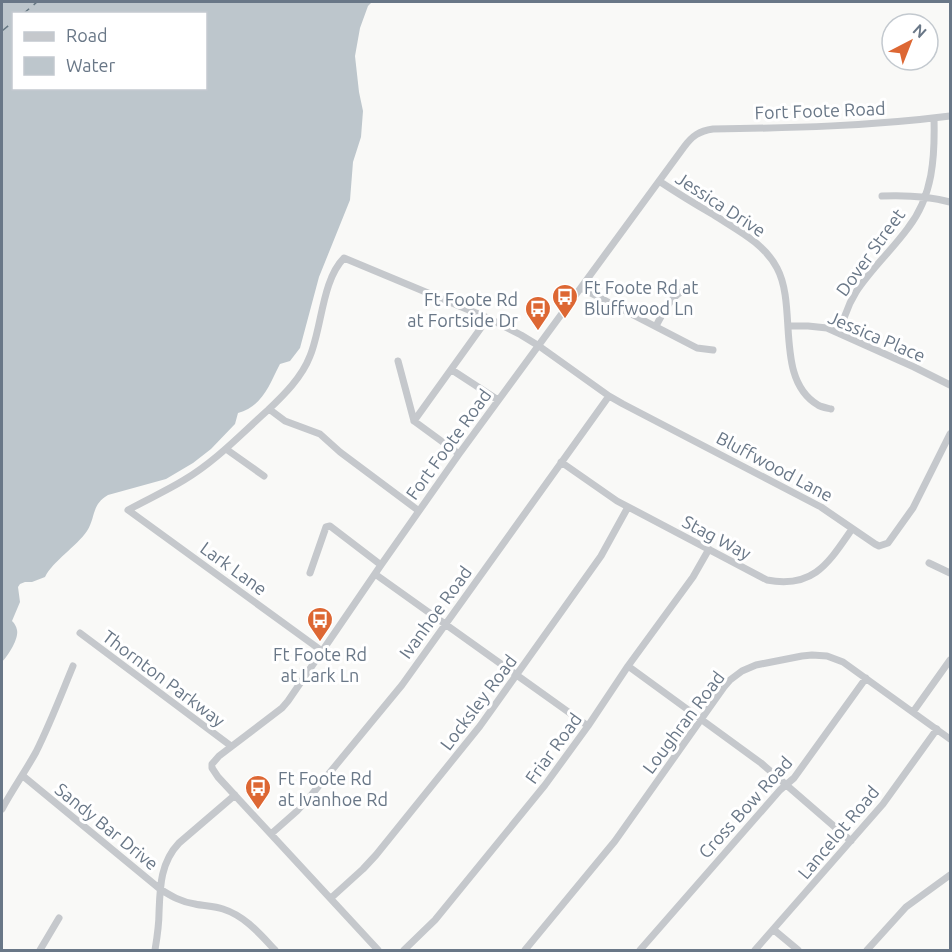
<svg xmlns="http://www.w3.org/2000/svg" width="952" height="952" viewBox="0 0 952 952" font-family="Ubuntu,sans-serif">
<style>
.water{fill:#bdc6cc;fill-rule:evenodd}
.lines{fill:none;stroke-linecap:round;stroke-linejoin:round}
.ferry{stroke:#657782;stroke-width:1.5;stroke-dasharray:8 6;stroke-linecap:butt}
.minor{stroke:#c5c8cc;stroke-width:7}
.labels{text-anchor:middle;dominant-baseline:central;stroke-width:6;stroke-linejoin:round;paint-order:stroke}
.street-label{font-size:18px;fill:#697787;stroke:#fff}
.poi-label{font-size:18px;fill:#697787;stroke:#fff;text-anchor:start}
</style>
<rect width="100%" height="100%" fill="#f9f9f7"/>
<!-- water -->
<path class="water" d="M 2,2 L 372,2 L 368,6 L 360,28 L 355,56 L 359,92 L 363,111 L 361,137 L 353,162 L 350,200 L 319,277 L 300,348 L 290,361 L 280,364 C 269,385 263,406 238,413 L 235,424 L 211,449 L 193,463 L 166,479 L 108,495 C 91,505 96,517 87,531 C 76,547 53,561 45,577 L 32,582 L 25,582 L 20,584 L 18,587 L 20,602 L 12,621 C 15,624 16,626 17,630 C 19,639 8,656 2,662 ZM 14,14 L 206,14 L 206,88 L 14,88 Z"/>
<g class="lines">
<!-- ferry -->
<path class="ferry" d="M 23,14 L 37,2
M 2,31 L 14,21"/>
<!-- minor -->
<path class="minor" d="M 659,181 C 677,193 695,204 714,215 C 737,230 764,243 777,268 C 798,307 774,379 818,405 C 821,407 827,408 831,409
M 882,196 C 906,195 928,196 950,202
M 581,288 L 697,348 L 713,350
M 656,326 C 664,311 671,295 687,289
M 789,326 L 808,326 L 827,328 L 914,367 L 950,385
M 838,333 L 850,303 L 856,292 C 871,269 892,250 908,228 C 933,196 935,157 934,118
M 398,361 L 414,421
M 452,370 L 498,400
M 269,409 L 285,421 L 320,434 L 340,452 L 419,511
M 414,421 L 488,318
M 414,421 L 459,454
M 226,449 L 264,476
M 561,462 L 617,501 L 767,580 C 814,589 829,562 852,529
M 929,563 L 950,573
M 310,573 L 326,527 L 330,526 L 381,565
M 375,574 L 588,726
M 80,633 L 231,746
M 322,651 L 128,510 C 146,500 166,491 184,480 C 216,461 241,434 268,410 C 284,395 302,377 310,356 C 322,327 322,280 344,258 L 488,318 L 521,335 L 539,346 L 609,396 L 623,404 L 821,507 L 875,544 L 879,546 L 888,543 L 913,508 L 950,434
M 628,666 L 761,763 L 851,841
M 913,712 L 950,660
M 23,776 L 160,889 C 171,896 181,902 195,904 C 204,906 214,906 223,909 C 245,916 260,934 275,950
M 2,809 C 12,790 25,772 36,752 C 50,724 61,695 73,666
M 271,834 L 297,811 L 308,799 L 402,685 L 609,396
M 331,898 L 363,869 L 376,855 L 480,726 L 601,556 L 628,507
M 774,930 L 798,950
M 40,950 L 59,918
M 155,950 C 157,938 159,926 159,913 C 160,888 160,863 179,843 L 235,795
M 378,950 L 218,777 L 212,768 L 212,764 L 219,756 L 282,708 L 288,701 L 381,565 L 459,454 L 684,147 C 692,136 699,131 713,129 C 792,128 872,126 950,116
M 404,950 L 435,920 L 545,785 L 588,726 L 628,666 L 693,577 L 709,549
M 525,950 L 615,841 L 724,687 L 730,680 L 742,671 L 756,665 L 802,656 L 812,655 L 827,656 L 843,662 L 950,739
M 640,950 L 780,790 L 794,778 L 866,678
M 755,950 L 883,804 L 937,729
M 867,950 L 906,907 L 950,875"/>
</g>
<!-- icons -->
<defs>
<symbol id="bus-pin" viewBox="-11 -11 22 30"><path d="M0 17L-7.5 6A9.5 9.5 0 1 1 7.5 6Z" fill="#dd6733" stroke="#fff"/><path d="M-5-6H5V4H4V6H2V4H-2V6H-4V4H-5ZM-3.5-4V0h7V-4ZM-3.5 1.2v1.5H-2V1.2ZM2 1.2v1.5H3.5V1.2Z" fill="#fff"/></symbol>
</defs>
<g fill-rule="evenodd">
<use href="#bus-pin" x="550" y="282" width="30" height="40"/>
<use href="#bus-pin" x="523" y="294" width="30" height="40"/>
<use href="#bus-pin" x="305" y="605" width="30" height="40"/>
<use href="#bus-pin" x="243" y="773" width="30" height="40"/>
</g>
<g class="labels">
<!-- street labels -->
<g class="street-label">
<text transform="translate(820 110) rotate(-2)">Fort Foote Road</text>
<text transform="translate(721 204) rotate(33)">Jessica Drive</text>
<text transform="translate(870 252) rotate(-54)">Dover Street</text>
<text transform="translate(877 336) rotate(23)">Jessica Place</text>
<text transform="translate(448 444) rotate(-54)">Fort Foote Road</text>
<text transform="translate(775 466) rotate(28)">Bluffwood Lane</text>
<text transform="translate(717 537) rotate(28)">Stag Way</text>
<text transform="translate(234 568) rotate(36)">Lark Lane</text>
<text transform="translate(435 612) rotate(-54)">Ivanhoe Road</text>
<text transform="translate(164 678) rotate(37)">Thornton Parkway</text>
<text transform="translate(478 702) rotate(-53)">Locksley Road</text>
<text transform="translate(683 722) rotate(-53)">Loughran Road</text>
<text transform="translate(553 748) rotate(-54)">Friar Road</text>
<text transform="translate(745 807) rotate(-48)">Cross Bow Road</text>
<text transform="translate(107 826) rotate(39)">Sandy Bar Drive</text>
<text transform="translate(838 832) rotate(-50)">Lancelot Road</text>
</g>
<!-- poi labels -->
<g class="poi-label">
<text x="584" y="287">Ft Foote Rd at<tspan x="584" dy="21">Bluffwood Ln</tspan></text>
<text x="518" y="299" text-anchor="end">Ft Foote Rd<tspan x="518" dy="21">at Fortside Dr</tspan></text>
<text x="320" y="654" text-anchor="middle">Ft Foote Rd<tspan x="320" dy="21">at Lark Ln</tspan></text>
<text x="278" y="778">Ft Foote Rd<tspan x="278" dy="21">at Ivanhoe Rd</tspan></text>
</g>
</g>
<!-- border -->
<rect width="952" height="952" fill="none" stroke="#697787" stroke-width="6"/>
<!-- legend -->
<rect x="12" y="12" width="195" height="78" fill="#ffffff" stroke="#c3c9cf" stroke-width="1.5"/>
<rect x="24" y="32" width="30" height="9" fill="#c5c8cc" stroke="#c3c9cf" stroke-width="1.5"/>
<text x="66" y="42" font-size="18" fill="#697787">Road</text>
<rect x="24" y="57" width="30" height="18" fill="#bdc6cc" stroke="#c3c9cf" stroke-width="1.5"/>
<text x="66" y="72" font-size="18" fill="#697787">Water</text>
<!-- north arrow -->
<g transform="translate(910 42) rotate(42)"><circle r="28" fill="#ffffff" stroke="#c3c9cf" stroke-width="1.5"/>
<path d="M0-4.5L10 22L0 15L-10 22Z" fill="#dd6733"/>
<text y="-9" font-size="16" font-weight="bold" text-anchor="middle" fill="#697787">N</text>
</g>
</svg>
